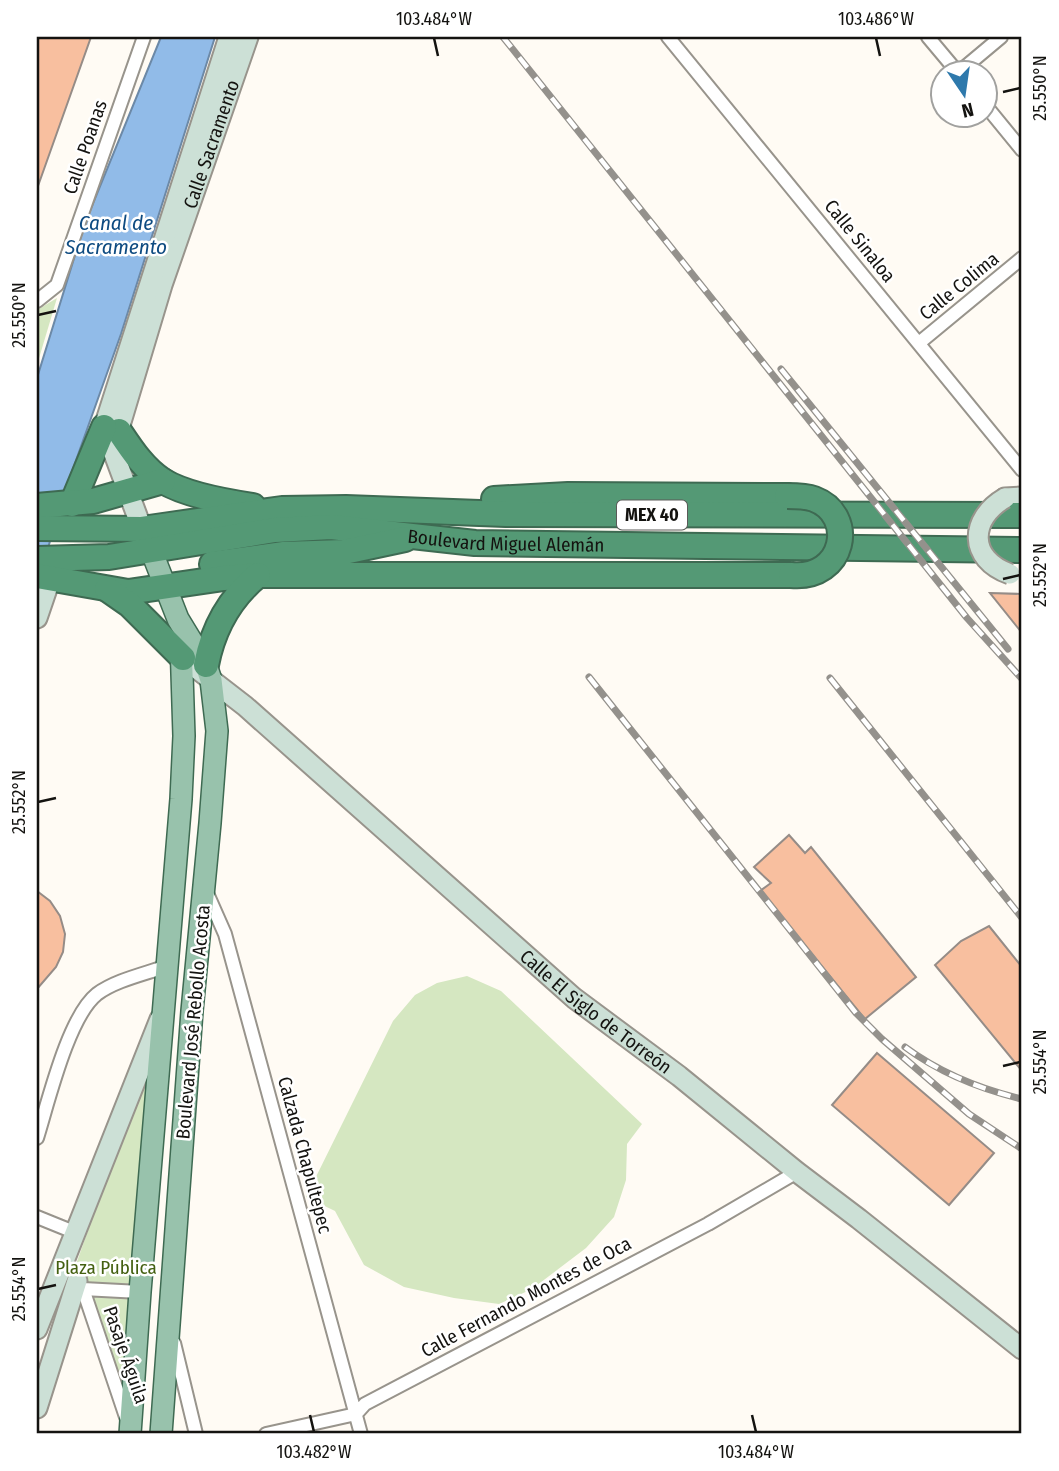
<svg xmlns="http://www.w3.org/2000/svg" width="1059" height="1471" viewBox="0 0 1059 1471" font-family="'Fira Sans Condensed',sans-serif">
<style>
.green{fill:#d5e7c1}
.water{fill:#91bbe8;stroke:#6c89a7;stroke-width:2}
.building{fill:#f8bf9f;stroke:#958c87;stroke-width:2}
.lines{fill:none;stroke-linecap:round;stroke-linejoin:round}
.street-casing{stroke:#98948c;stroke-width:16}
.secondary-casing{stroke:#98948c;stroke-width:23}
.primary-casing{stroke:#3e6a52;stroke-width:24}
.highway-casing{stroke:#3e6a52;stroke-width:28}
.street{stroke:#fff;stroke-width:12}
.secondary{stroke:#cce0d6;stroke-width:19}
.primary{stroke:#98c2ac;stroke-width:21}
.highway{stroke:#549975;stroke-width:24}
.rail-casing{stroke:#94918c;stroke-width:7}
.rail{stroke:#fff;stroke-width:4.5;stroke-dasharray:13;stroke-linecap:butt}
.secondary-bridge-casing{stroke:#98948c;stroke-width:23;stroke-linecap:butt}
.highway-bridge-casing{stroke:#3e6a52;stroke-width:28;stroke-linecap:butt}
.secondary-bridge{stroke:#cce0d6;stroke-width:19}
.highway-bridge{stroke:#549975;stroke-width:24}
.ticks{fill:none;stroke:#141310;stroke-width:2.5}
.labels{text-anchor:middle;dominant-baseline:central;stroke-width:5;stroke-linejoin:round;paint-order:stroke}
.shield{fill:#fff;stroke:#5a5a58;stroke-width:2}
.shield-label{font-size:18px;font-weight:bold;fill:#141310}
.street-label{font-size:19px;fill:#141310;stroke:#fff}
.park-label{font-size:19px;fill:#446011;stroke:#fff}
.water-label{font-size:21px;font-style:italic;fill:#0e4b81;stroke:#fff}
.neatline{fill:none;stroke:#141310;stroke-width:2.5}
.ticks-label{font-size:18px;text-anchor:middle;fill:#141310}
</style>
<rect width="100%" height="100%" fill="#fffbf4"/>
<!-- green -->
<path class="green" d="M 57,298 L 37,365 L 37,310 Z
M 467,976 L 501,991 L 642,1124 L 627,1144 L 626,1180 L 614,1217 L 586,1248 L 532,1289 L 499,1304 L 454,1298 L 404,1287 L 364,1265 L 335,1211 L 306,1197 L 393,1021 L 415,995 L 437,983 Z
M 155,1041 L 123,1399 L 91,1296 L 74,1270 Z"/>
<!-- water -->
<path class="water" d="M 161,37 L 215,37 L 121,334 L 64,494 L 37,585 L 37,378 L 85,223 Z"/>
<!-- building -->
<path class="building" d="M 37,37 L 91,37 L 38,186 L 37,185 Z
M 990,593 L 1022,594 L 1022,633 Z
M 789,835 L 805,853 L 811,847 L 916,977 L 865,1019 L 760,891 L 771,883 L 754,867 Z
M 37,891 L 50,901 L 60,916 L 65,934 L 63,952 L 56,967 L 37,989 Z
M 989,926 L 1022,967 L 1022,1071 L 935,965 L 961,941 Z
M 877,1053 L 994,1153 L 949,1205 L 832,1105 Z"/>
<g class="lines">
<defs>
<path id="street" d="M 668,37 L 1022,470
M 928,37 L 959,74
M 958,73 L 1001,37
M 986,106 L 1022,150
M 37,301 L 57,285 L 144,37
M 919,343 L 1022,258
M 206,891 L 225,934 L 361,1434
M 37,1138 C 48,1103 68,1017 97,994 C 116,980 145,974 167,966
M 37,1217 L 74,1232
M 76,1280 L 83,1289 L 126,1417
M 83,1289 L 140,1292
M 174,1343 L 196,1434
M 266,1434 L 356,1414 L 365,1404 L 708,1224 L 797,1172"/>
<g id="secondary">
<path id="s1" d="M 115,442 L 162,285 L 248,37"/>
<path d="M 1005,498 L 1022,497"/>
<path d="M 142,529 L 104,427 L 229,37"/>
<path d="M 37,618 L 51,577"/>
<path id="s2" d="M 183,658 L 245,706 L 574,998 L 679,1076 L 797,1172 L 859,1219 L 1022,1349"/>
<path d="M 37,1329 L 160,1019"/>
<path d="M 37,1408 L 77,1281"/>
</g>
<path id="primary" d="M 146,537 L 178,619 L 206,665 L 211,680 L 217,731 L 210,823 L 192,1011 L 161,1434
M 130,1434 L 140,1292 L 181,799 L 184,736 L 181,642"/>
<g id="highway">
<path d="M 119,431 C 131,449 144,469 163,481 C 186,495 226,502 253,506"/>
<path d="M 494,499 L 568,495 L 787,496"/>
<path d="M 72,504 L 104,427"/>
<path d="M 37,506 L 93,501 L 163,481"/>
<path d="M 37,528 L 142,529 L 282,509 L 346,508 L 506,514 L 1022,515"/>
<path id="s3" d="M 37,559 L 109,557 L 275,530 L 331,527 L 475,543 L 1022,550"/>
<path d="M 212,564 L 284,554 L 344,552 L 405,539"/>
<path d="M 37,576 L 128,592 L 224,578 L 258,575 L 791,575"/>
<path d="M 107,589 L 130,605 L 183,658"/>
<path d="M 206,665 C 213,628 229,599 258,575"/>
</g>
</defs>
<!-- street casing -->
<use href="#street" class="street-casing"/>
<!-- secondary casing -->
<use href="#secondary" class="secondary-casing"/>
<!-- primary casing -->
<use href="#primary" class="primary-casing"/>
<!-- highway casing -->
<use href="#highway" class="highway-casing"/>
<!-- street -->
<use href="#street" class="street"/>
<!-- secondary -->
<use href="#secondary" class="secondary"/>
<!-- primary -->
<use href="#primary" class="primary"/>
<!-- highway -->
<use href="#highway" class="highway"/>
<defs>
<path id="rail" d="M 503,37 L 967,618 L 1022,679
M 781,369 L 1008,649
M 589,677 L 856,1013 L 882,1039 L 969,1114 L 1022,1149
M 830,678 L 1022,918
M 905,1047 C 940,1073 980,1089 1022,1099"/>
</defs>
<!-- rail casing -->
<use href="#rail" class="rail-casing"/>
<!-- rail -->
<use href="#rail" class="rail"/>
<defs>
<path id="secondary-bridge" d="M 1005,498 C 969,519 968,559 1010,574"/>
<path id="highway-bridge" d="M 787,496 C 796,496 806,496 814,499 C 857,515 845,580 791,575"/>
</defs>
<!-- secondary-bridge casing -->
<use href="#secondary-bridge" class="secondary-bridge-casing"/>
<!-- highway-bridge casing -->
<use href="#highway-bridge" class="highway-bridge-casing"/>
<!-- secondary-bridge -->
<use href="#secondary-bridge" class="secondary-bridge"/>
<!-- highway-bridge -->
<use href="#highway-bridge" class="highway-bridge"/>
</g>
<!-- ticks -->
<path class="ticks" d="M 434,38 L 438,56M 876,38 L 880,56M 1003,92 L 1020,88M 38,315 L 56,311M 1003,579 L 1020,575M 38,802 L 56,798M 1003,1066 L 1020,1062M 38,1289 L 56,1285M 310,1415 L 314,1432M 752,1415 L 756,1432"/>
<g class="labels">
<!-- shield labels -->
<rect class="shield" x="617" y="500.5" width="70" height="29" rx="5"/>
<g class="shield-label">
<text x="652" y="515">MEX 40</text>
</g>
<!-- street labels -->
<g class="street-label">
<text stroke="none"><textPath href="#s1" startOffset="313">Calle Sacramento</textPath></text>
<text transform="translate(85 147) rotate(-71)">Calle Poanas</text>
<text transform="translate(860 241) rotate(51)">Calle Sinaloa</text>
<text transform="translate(959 286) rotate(-39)">Calle Colima</text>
<text stroke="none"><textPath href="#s3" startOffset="472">Boulevard Miguel Alemán</textPath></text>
<text stroke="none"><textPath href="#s2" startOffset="544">Calle El Siglo de Torreón</textPath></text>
<text transform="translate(193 1022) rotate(-85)">Boulevard José Rebollo Acosta</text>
<text transform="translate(305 1155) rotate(75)">Calzada Chapultepec</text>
<text transform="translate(526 1297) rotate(-28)">Calle Fernando Montes de Oca</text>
<text transform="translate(126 1355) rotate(71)">Pasaje Águila</text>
</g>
<!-- park labels -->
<g class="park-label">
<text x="106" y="1267">Plaza Pública</text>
</g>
<!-- water labels -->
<g class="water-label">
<text x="116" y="223">Canal de<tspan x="116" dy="24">Sacramento</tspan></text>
</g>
</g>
<!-- border -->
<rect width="1059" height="1471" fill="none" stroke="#ffffff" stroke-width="77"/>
<!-- north arrow -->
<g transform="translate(964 94) rotate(167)"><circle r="33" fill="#ffffff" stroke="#a1a19f" stroke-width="2"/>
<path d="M0-5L12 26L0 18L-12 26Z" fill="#2e79ac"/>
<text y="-10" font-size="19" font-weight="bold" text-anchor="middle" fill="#141310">N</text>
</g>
<rect x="38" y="38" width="982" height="1394" class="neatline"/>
<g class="ticks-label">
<text x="434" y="25">103.484°W</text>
<text x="876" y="25">103.486°W</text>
<text transform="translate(1040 88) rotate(-90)" y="6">25.550°N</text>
<text transform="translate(19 315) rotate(-90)" y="6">25.550°N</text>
<text transform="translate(1040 575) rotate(-90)" y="6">25.552°N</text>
<text transform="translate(19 802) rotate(-90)" y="6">25.552°N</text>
<text transform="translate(1040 1062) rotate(-90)" y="6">25.554°N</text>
<text transform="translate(19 1289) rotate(-90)" y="6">25.554°N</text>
<text x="314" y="1458">103.482°W</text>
<text x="756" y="1458">103.484°W</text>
</g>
</svg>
